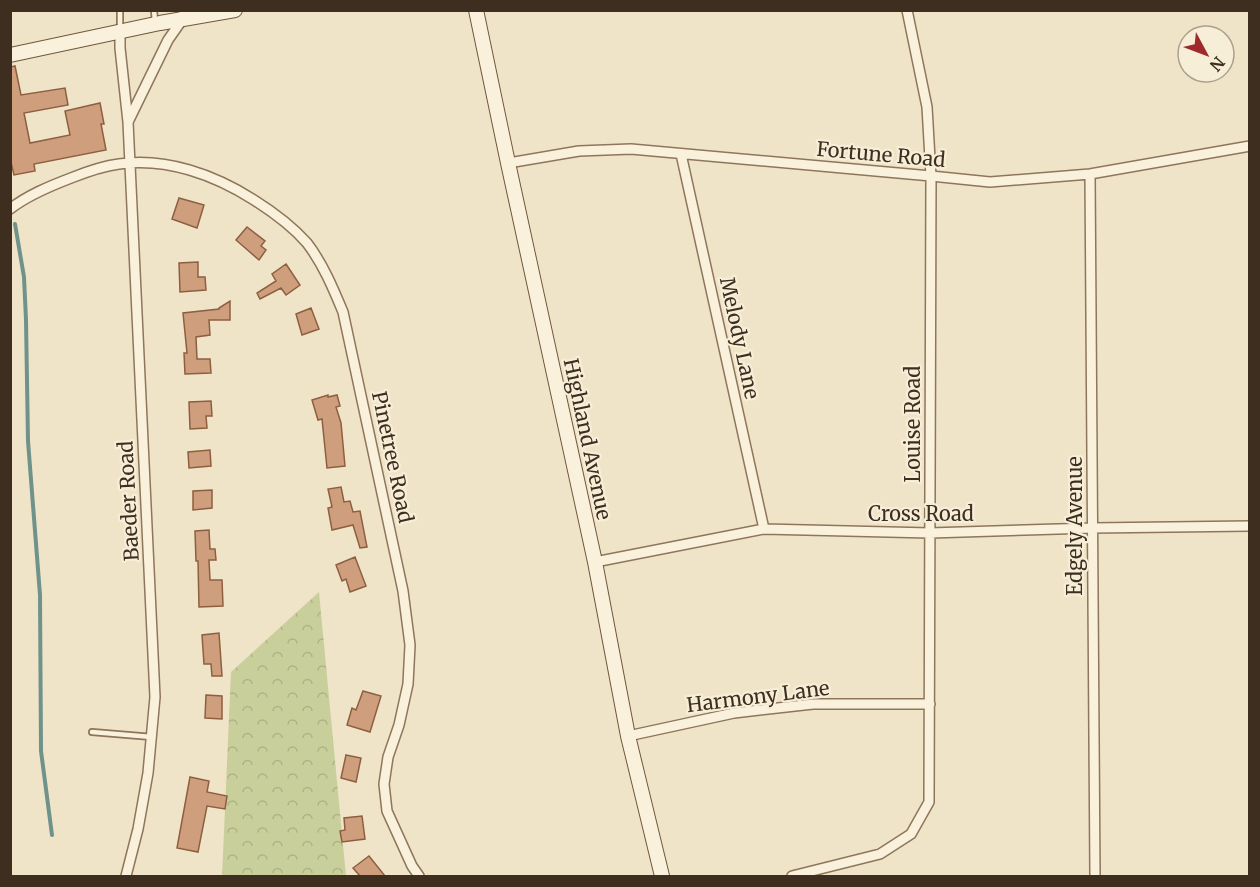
<svg xmlns="http://www.w3.org/2000/svg" width="1260" height="887" viewBox="0 0 1260 887" font-family="Merriweather,serif">
<style>
.forest{fill:url(#forest-crowns)}
.lines{fill:none;stroke-linecap:round;stroke-linejoin:round}
.stream{stroke:#6f938a;stroke-width:4}
.building{fill:#cf9f7d;stroke:#8d5f41;stroke-width:1.5}
.lane-casing{stroke:#8d765c;stroke-width:8}
.street-casing{stroke:#8d765c;stroke-width:12}
.secondary-casing{stroke:#6f573f;stroke-width:16}
.lane{stroke:#faf1dc;stroke-width:4.5}
.street{stroke:#faf1dc;stroke-width:9}
.secondary{stroke:#faf1dc;stroke-width:14}
.labels{text-anchor:middle;dominant-baseline:central;stroke-width:4.5;stroke-linejoin:round;paint-order:stroke}
.street-label{font-size:20px;fill:#3d2e20;stroke:#f7eed8}
</style>
<defs>
<pattern id="forest-crowns" width="20" height="18" patternUnits="userSpaceOnUse" patternTransform="scale(1.5)"><rect width="20" height="18" fill="#c9cf9b"/><path d="M2 6a3 3 0 1 1 6 0M12 15a3 3 0 1 1 6 0" fill="none" stroke="#aeb285"/></pattern>
</defs>
<rect width="100%" height="100%" fill="#f0e4c8"/>
<!-- forest -->
<path class="forest" d="M 319,592 L 346,876 L 222,876 L 231,672 Z"/>
<g class="lines">
<!-- stream -->
<path class="stream" d="M 15,224 L 24,277 L 26,320 L 28,441 L 40,595 L 41,751 L 52,835"/>
</g>
<!-- building -->
<path class="building" d="M 15,66 L 21,95 L 65,88 L 68,105 L 24,113 L 30,143 L 70,135 L 65,111 L 100,103 L 104,124 L 101,124 L 106,150 L 34,164 L 35,171 L 14,175 L 10,158 L 10,67 Z
M 179,198 L 204,205 L 197,228 L 172,219 Z
M 247,227 L 265,241 L 261,246 L 266,250 L 259,260 L 236,240 Z
M 198,262 L 198,277 L 205,277 L 206,290 L 180,292 L 179,263 Z
M 286,264 L 300,285 L 286,295 L 281,288 L 260,299 L 257,293 L 276,281 L 272,274 Z
M 230,301 L 230,320 L 209,320 L 210,335 L 196,337 L 197,359 L 210,359 L 211,373 L 185,374 L 184,353 L 187,353 L 183,313 L 219,309 L 219,308 Z
M 311,308 L 319,329 L 302,335 L 296,314 Z
M 328,395 L 328,397 L 337,395 L 340,406 L 336,407 L 341,423 L 345,466 L 327,468 L 322,419 L 318,420 L 312,400 Z
M 211,401 L 212,416 L 206,416 L 207,428 L 190,429 L 189,402 Z
M 210,450 L 211,466 L 189,468 L 188,452 Z
M 341,487 L 344,502 L 350,501 L 353,512 L 360,511 L 367,547 L 360,548 L 353,525 L 332,530 L 328,508 L 332,507 L 328,489 Z
M 212,490 L 212,508 L 193,510 L 193,491 Z
M 209,530 L 210,549 L 215,549 L 216,560 L 209,560 L 210,580 L 222,580 L 223,606 L 199,607 L 198,561 L 196,561 L 195,531 Z
M 355,557 L 366,586 L 350,592 L 346,579 L 342,581 L 336,565 Z
M 219,633 L 222,676 L 212,676 L 211,664 L 204,664 L 202,635 Z
M 363,691 L 381,696 L 370,732 L 347,725 L 352,708 L 356,710 Z
M 206,695 L 222,696 L 222,719 L 205,718 Z
M 346,755 L 361,758 L 356,782 L 341,778 Z
M 190,777 L 209,781 L 207,792 L 227,796 L 225,809 L 207,806 L 198,852 L 177,848 Z
M 362,816 L 365,839 L 342,842 L 340,831 L 345,830 L 344,818 Z
M 369,856 L 385,876 L 360,876 L 353,868 Z"/>
<g class="lines">
<defs>
<path id="lane" d="M 154,10 L 155,22
M 120,29 L 120,10
M 92,732 L 152,737"/>
<path id="street" d="M 120,33 L 120,48 L 128,122 L 155,697 L 148,773 L 138,829 L 126,876
M 128,122 L 168,40 L 182,20 L 185,10
M 681,154 L 764,529
M 508,163 L 579,151 L 631,149 L 931,176 L 990,182 L 1090,174 L 1250,146
M 1090,174 L 1095,876
M 10,209 C 28,195 50,186 71,178 C 86,172 103,166 119,164 C 166,157 215,175 254,200 C 273,212 292,226 307,243 C 323,264 333,288 343,312 L 403,591 L 410,645 L 408,684 L 399,725 L 388,757 L 384,784 L 387,811 L 412,866 L 419,876
M 595,562 L 764,529 L 930,533 L 1092,528 L 1250,526
M 628,736 L 734,713 L 813,704 L 930,704
M 792,876 L 880,854 L 911,834 L 929,802 L 931,176 L 927,107 L 907,10"/>
<path id="secondary" d="M 476,10 L 508,163 L 595,562 L 628,736 L 662,876
M 10,55 L 160,23 L 235,10"/>
</defs>
<!-- lane casing -->
<use href="#lane" class="lane-casing"/>
<!-- street casing -->
<use href="#street" class="street-casing"/>
<!-- secondary casing -->
<use href="#secondary" class="secondary-casing"/>
<!-- lane -->
<use href="#lane" class="lane"/>
<!-- street -->
<use href="#street" class="street"/>
<!-- secondary -->
<use href="#secondary" class="secondary"/>
</g>
<g class="labels">
<!-- street labels -->
<g class="street-label">
<text transform="translate(881 154) rotate(5)">Fortune Road</text>
<text transform="translate(740 338) rotate(78)">Melody Lane</text>
<text transform="translate(912 424) rotate(-90)">Louise Road</text>
<text transform="translate(588 439) rotate(78)">Highland Avenue</text>
<text transform="translate(393 457) rotate(78)">Pinetree Road</text>
<text transform="translate(128 501) rotate(-93)">Baeder Road</text>
<text x="921" y="513">Cross Road</text>
<text transform="translate(1074 526) rotate(-90)">Edgely Avenue</text>
<text transform="translate(758 696) rotate(-7)">Harmony Lane</text>
</g>
</g>
<!-- border -->
<rect width="1260" height="887" fill="none" stroke="#3d2e20" stroke-width="24"/>
<!-- north arrow -->
<g transform="translate(1206 54) rotate(131)"><circle r="28" fill="#f7eed8" stroke="#ada18e" stroke-width="1.5"/>
<path d="M0-4.5L10 22L0 15L-10 22Z" fill="#9e2a2b"/>
<text y="-9" font-size="16" font-weight="bold" text-anchor="middle" fill="#3d2e20">N</text>
</g>
</svg>
